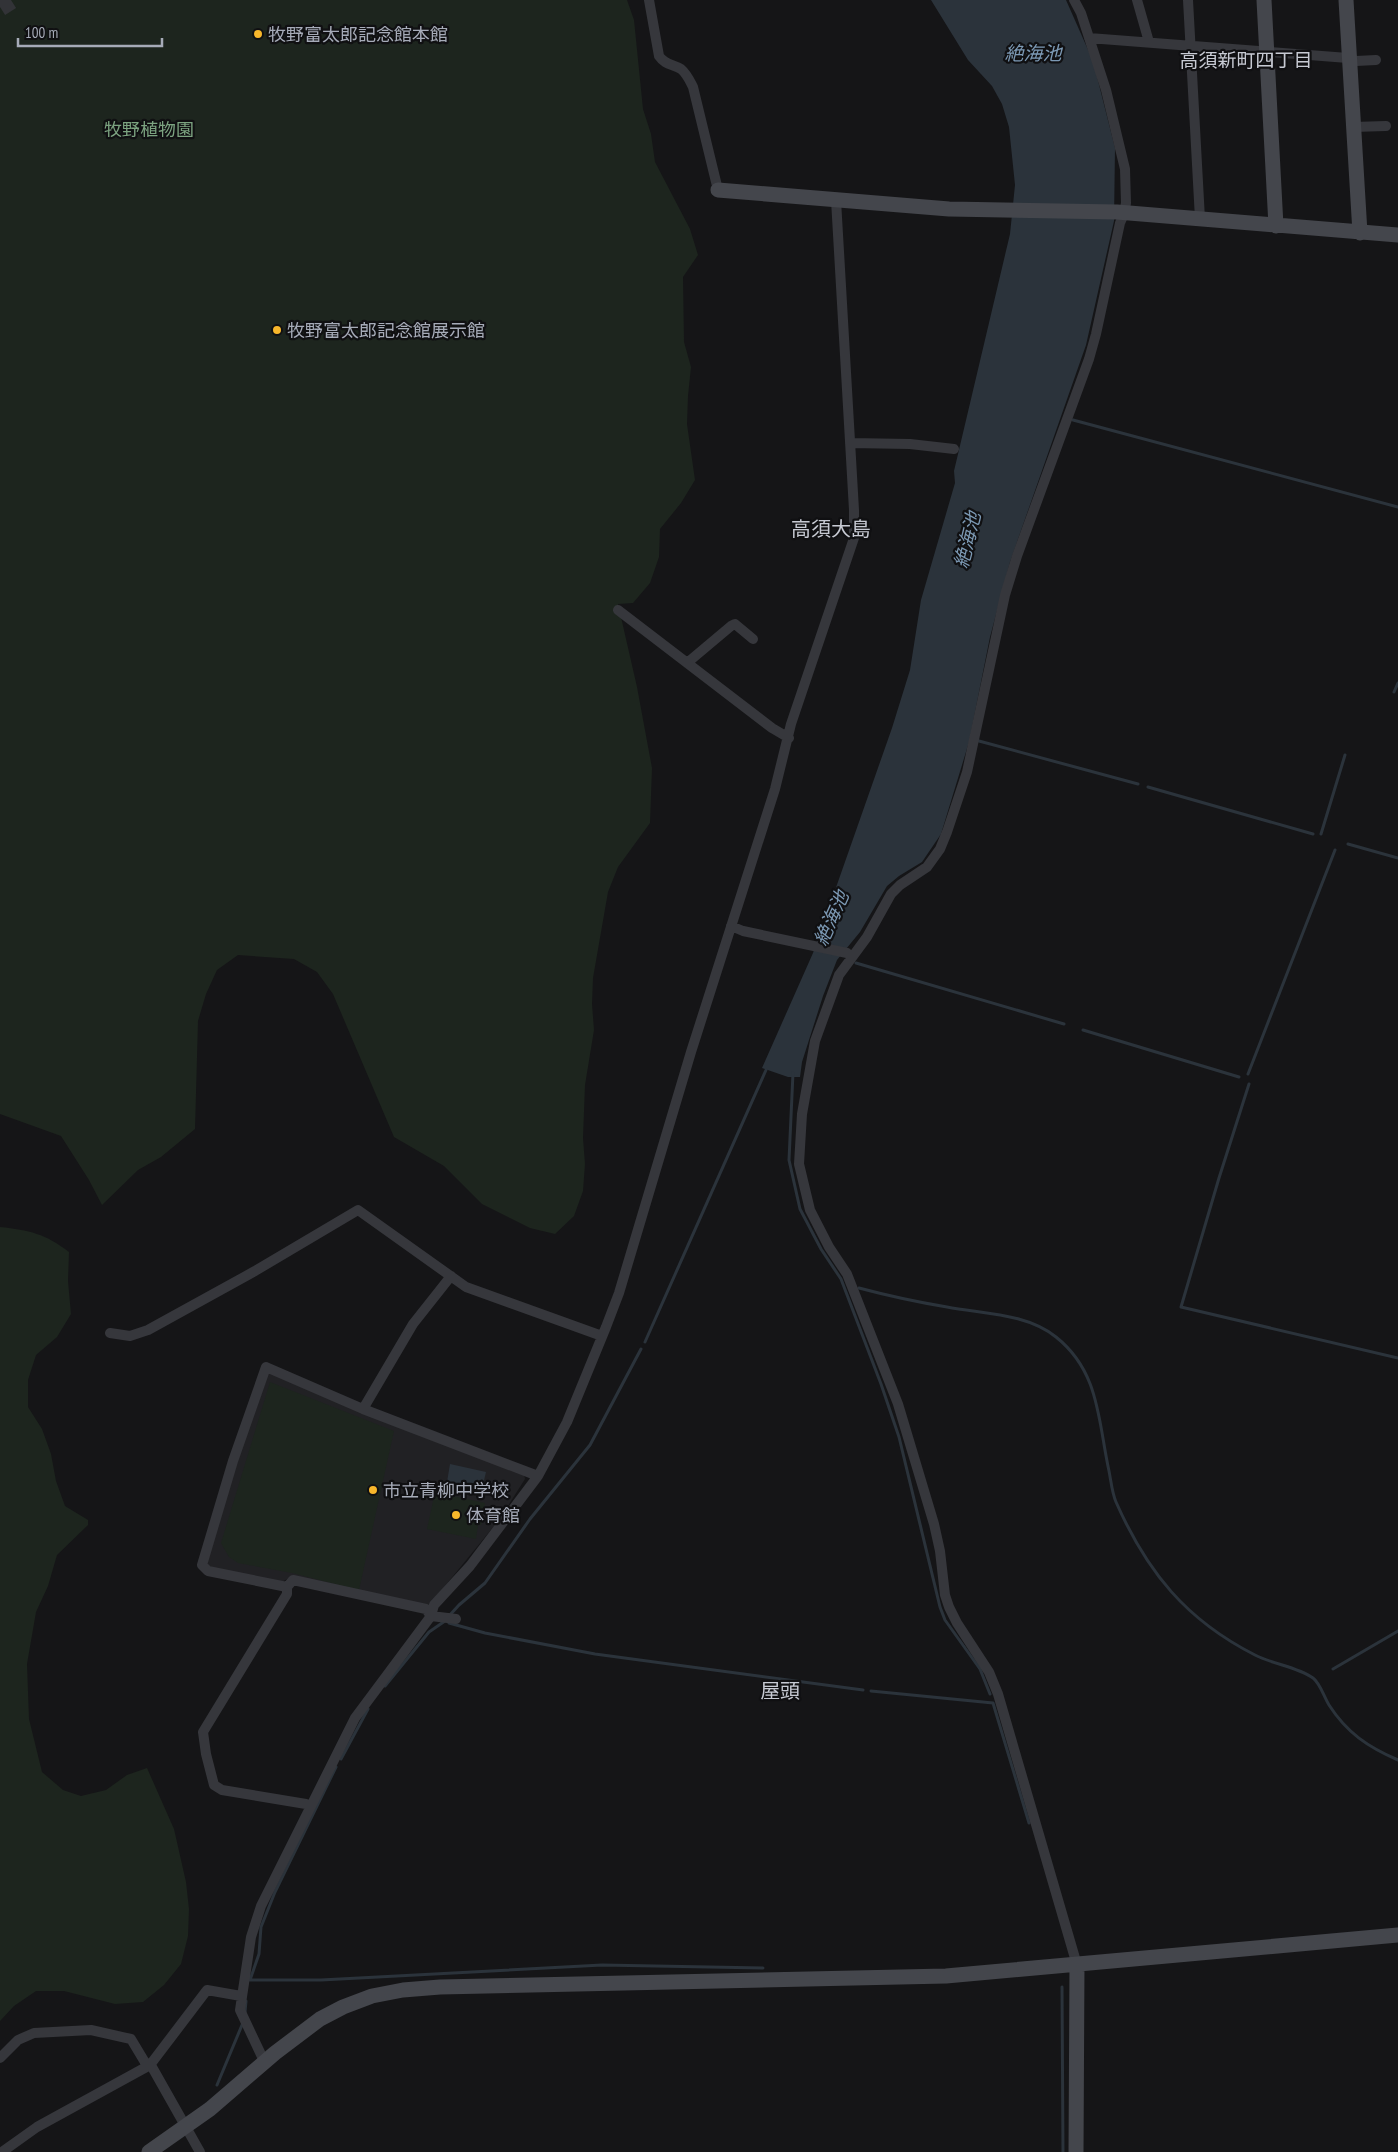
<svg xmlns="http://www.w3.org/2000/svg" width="1398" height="2152" viewBox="0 0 1398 2152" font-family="'PT Sans Narrow','Noto Sans JP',sans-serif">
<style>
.built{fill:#212124}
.green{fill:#1d251e}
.water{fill:#2b333b}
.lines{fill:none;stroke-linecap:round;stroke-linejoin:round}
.stream{stroke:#2b333b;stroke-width:3}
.highway-tunnel{stroke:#323337;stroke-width:19;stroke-dasharray:19 9;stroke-linecap:butt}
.street{stroke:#36373c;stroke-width:10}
.secondary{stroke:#44464c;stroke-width:15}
.poi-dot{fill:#f8b72b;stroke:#101012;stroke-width:2}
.labels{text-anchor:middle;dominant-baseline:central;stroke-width:4.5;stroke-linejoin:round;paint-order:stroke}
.poi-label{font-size:18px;fill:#a6abb8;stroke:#101012;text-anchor:start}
.park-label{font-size:18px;fill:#7ca380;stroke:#101012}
.water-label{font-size:19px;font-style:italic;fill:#7c99b4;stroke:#101012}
.neighbourhood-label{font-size:19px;fill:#c7cad3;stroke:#101012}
.quarter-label{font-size:20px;fill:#c7cad3;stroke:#101012}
</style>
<rect width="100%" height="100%" fill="#151517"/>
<!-- built -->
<path class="built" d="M 269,1373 L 524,1474 L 525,1479 L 499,1520 L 431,1603 L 428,1605 L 291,1577 L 278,1584 L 208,1568 L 206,1565 L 230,1480 Z"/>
<!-- green -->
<path class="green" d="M 0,0 L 627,0 L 634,20 L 643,109 L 651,134 L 655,162 L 690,229 L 698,255 L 683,277 L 684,342 L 691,367 L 688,396 L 687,424 L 695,480 L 681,503 L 660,529 L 659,557 L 650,583 L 633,603 L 618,604 L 637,687 L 652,768 L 650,823 L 618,867 L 608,892 L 593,978 L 592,1004 L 594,1030 L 585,1085 L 583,1138 L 585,1164 L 583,1191 L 574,1216 L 555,1234 L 530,1228 L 482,1204 L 444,1166 L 394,1137 L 333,994 L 317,972 L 294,959 L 238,955 L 217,970 L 206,994 L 198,1021 L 195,1129 L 161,1157 L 138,1170 L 102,1205 L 89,1180 L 61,1136 L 0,1114 Z
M 0,1227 C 29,1230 46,1234 69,1252 L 68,1281 L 71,1314 L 57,1337 L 36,1355 L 28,1380 L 28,1407 L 42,1429 L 51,1454 L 56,1481 L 65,1506 L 88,1520 L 88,1525 L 57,1555 L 48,1586 L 36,1612 L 27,1664 L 29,1719 L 42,1772 L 63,1790 L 81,1796 L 106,1790 L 127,1775 L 147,1768 L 174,1829 L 186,1882 L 189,1909 L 188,1936 L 181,1964 L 164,1985 L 143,2002 L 115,2004 L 64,1991 L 36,1991 L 14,2006 L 0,2021 Z
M 270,1382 L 394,1431 L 359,1590 L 292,1573 L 238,1563 L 229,1557 L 221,1543 Z
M 435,1492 L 485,1503 L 481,1525 L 478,1525 L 476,1539 L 427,1529 Z"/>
<!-- water -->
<path class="water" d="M 931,0 L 1066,0 L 1093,61 L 1115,148 L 1114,221 L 1086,345 L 1010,562 L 990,637 L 969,742 L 941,834 L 922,862 L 899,876 L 887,886 L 860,932 L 837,960 L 823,996 L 802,1062 L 800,1077 L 788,1077 L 762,1068 L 813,953 L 892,728 L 910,670 L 921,600 L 955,483 L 954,471 L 1010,234 L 1015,185 L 1009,127 L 1002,104 L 992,86 L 968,60 Z
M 450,1464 L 486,1472 L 482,1489 L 447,1482 Z"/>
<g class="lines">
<!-- stream -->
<path class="stream" d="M 1073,420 L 1398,507
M 1394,692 L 1398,683
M 979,741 L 1138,784
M 1148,787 L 1313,834
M 1321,834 L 1345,755
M 1348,844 L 1398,858
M 856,963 L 1064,1024
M 1083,1030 L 1239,1077
M 793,1073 L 789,1160 L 800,1209 L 821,1249 L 841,1279 L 881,1384 L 899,1437 L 940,1607 L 945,1620 L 980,1669 L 990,1694
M 1248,1074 L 1335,850
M 1249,1084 L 1219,1178 L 1181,1307 L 1398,1358
M 859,1288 C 889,1296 917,1302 947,1307 C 983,1314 1026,1313 1056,1337 C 1100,1372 1098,1421 1109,1471 C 1111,1481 1112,1493 1116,1502 C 1147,1572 1186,1620 1255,1655 C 1272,1664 1298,1667 1313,1678 C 1320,1683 1324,1697 1329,1705 C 1347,1733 1368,1747 1398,1760
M 645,1342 L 766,1070
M 449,1616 L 459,1605 L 485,1583 L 530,1519 L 590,1445 L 641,1349
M 449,1623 L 485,1633 L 595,1654 L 863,1690
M 1333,1669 L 1398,1631
M 385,1686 L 429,1632 L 445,1621
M 871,1691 L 993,1703 L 1029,1823
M 341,1759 L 368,1709
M 250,1980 L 321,1980 L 602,1965 L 763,1968
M 250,1980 L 259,1954 L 261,1927 L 275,1892 L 336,1767
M 1062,1987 L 1063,2152
M 245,2012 L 246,2001
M 217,2085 L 242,2025"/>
<!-- highway-tunnel -->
<path class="highway-tunnel" d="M 0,7 L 11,0"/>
<!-- street -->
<path class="street" d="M 649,0 L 659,56 C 665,65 673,64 681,69 C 687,74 690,81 693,87 L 718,190
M 1074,0 L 1081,13 L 1106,90 L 1125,169 L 1126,203 L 1124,214 L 1120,223 L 1096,334 L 1089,359 L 1017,556 L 1005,595 L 967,772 L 947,832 L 940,849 L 927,867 L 900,885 L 891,894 L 867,937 L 839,975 L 815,1041 L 802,1114 L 799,1164 L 810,1210 L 829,1247 L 847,1274 L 898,1404 L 934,1524 L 940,1551 L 945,1595 L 949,1607 L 957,1623 L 989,1672 L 998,1694 L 1077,1965
M 1137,0 L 1149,42
M 1188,0 L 1200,219
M 1089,38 L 1348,58 L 1356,61 L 1376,60
M 1353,127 L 1386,126
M 850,443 L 910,444 L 954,449
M 618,610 L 772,728 L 789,738
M 687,663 L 731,626 L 735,624 L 753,639
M 731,926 L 743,931 L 847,953 L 851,957
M 110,1333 L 130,1336 L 148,1330 L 255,1271 L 358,1210 L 466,1287 L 602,1336
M 363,1409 L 413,1324 L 451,1276
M 287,1587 L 208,1571 L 202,1565 L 233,1461 L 266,1367 L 363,1409 L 538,1476
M 310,1806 L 306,1804 L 222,1790 L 214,1785 L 206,1754 L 203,1732 L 287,1594 L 287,1587 L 293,1580 L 426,1609 L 431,1616 L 456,1619
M 0,2058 L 18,2040 L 34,2033 L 91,2030 L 131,2039 L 146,2064 L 152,2067 L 200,2152
M 265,2063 L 240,2010 L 251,1937 L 261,1906 L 355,1718 L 431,1616 L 434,1605 L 470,1566 L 538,1476 L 567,1422 L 606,1327 L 619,1293 L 691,1052 L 775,789 L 791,724 L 854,538 L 854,510 L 836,200
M 2,2152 L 37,2127 L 150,2065 L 207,1990 L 241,1996"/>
<!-- secondary -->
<path class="secondary" d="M 1264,0 L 1276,226
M 1346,0 L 1360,233
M 718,190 L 949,209 L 1117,212 L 1398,235
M 149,2152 L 210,2109 L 275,2053 L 320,2019 L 343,2007 L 372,1996 L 403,1990 L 440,1987 L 946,1976 L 1398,1935
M 1076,2152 L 1077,1965"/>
</g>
<!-- markers -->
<g class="poi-dot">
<circle cx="258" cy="34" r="5"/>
<circle cx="277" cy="330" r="5"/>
<circle cx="373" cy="1490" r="5"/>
<circle cx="456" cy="1515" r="5"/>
</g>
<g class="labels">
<!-- poi labels -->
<g class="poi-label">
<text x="268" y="34">牧野富太郎記念館本館</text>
<text x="287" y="330">牧野富太郎記念館展示館</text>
<text x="383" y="1490">市立青柳中学校</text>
<text x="466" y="1515">体育館</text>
</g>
<!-- park labels -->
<g class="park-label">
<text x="149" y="129">牧野植物園</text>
</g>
<!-- water labels -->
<g class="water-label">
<text x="1033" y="53">絶海池</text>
<text transform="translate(967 540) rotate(-76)">絶海池</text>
<text transform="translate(831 918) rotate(-66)">絶海池</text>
</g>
<!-- neighbourhood labels -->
<g class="neighbourhood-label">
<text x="1246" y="60">高須新町四丁目</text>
</g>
<!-- quarter labels -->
<g class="quarter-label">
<text x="831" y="529">高須大島</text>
<text x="780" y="1691">屋頭</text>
</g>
</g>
<!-- scale -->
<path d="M18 38v8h144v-8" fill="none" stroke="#a6abb8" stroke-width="2.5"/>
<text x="25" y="38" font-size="15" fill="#a6abb8" stroke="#101012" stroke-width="4" paint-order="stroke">100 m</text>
</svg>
